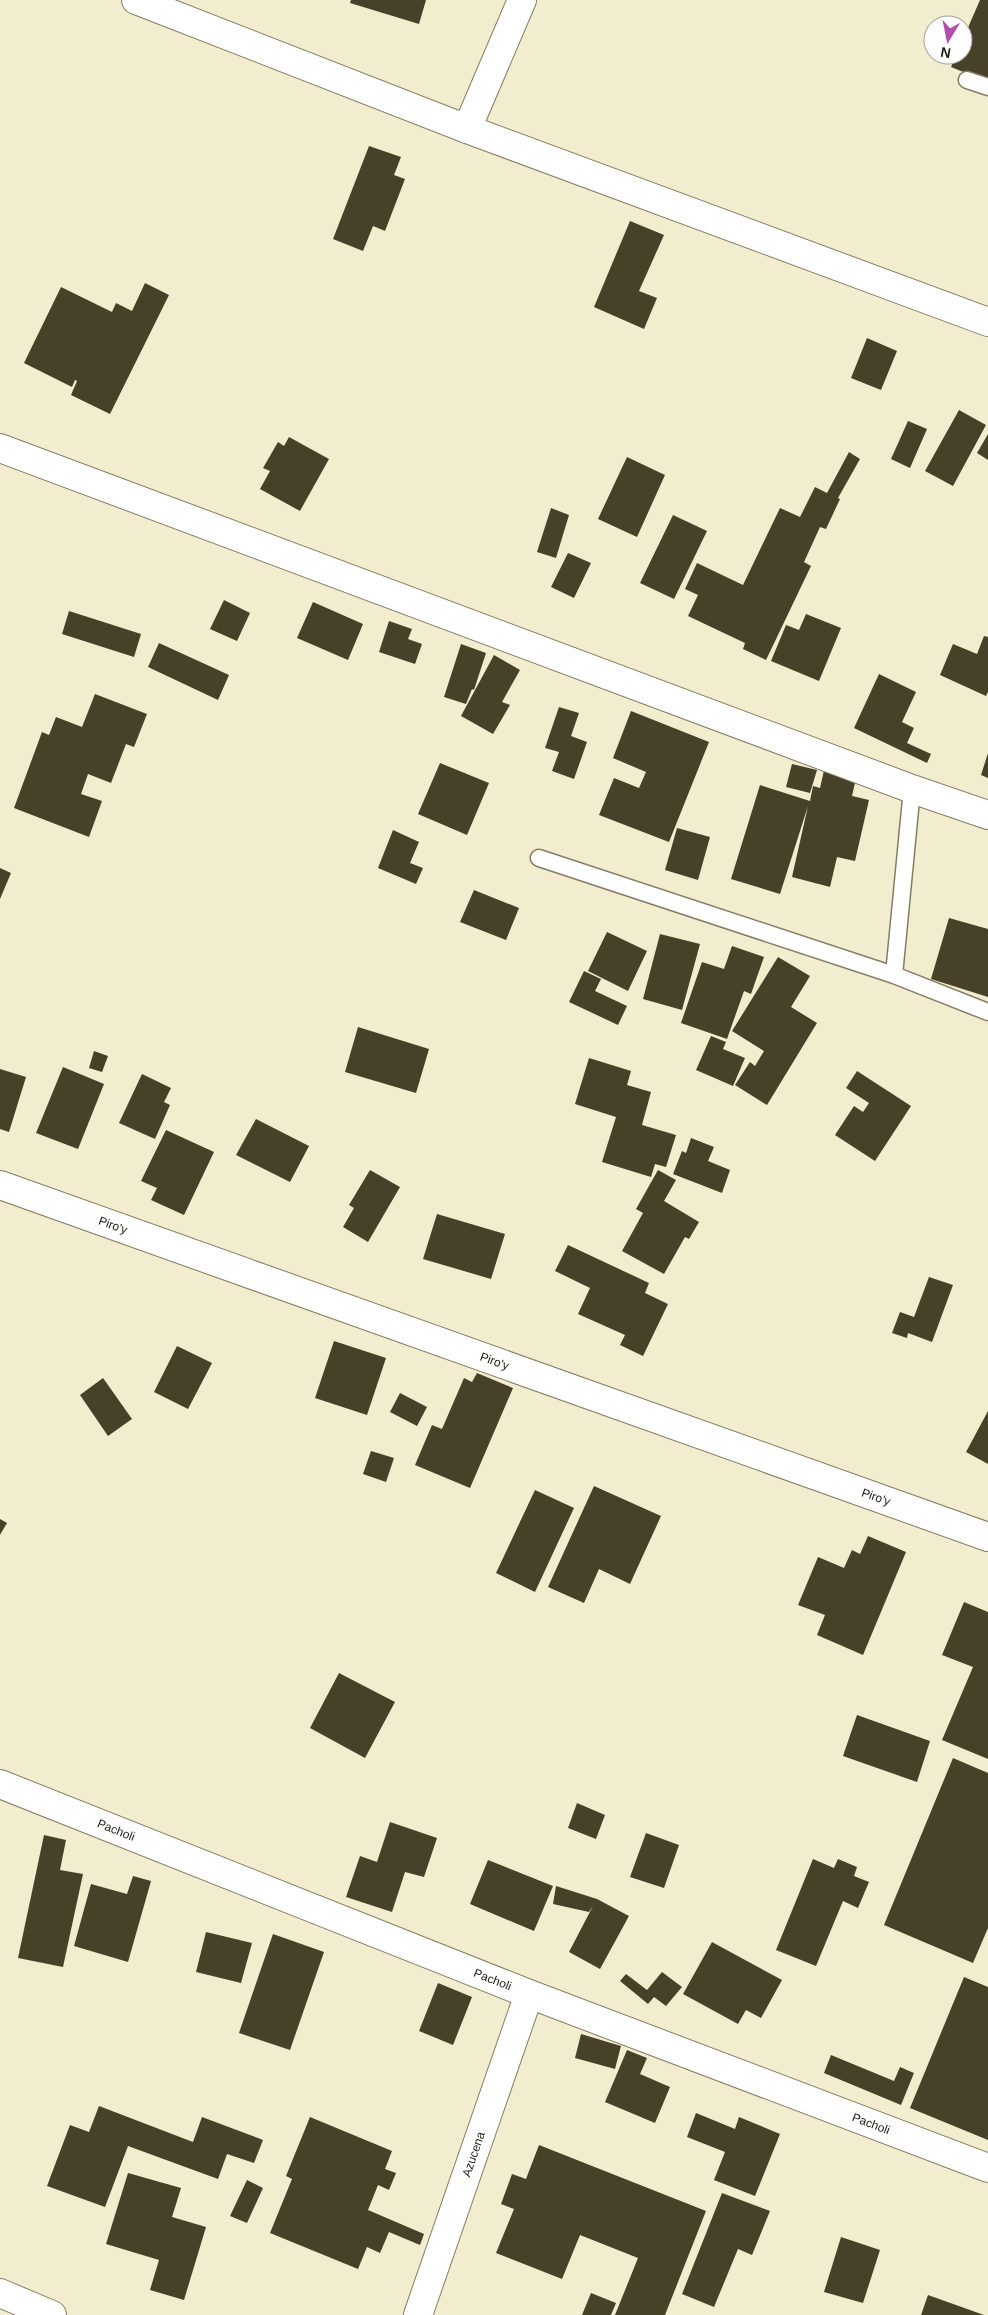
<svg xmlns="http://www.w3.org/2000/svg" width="988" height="2315" viewBox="0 0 988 2315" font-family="Helvetica,sans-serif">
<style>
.building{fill:#464128}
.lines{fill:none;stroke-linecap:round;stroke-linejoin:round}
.lane-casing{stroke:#847e64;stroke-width:19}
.street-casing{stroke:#847e64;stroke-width:30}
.secondary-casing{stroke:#847e64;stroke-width:30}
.lane{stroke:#fff;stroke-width:16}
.street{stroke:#fff;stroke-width:28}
.secondary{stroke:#fff;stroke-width:28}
.labels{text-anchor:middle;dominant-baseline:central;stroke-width:5;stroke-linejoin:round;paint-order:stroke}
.street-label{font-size:12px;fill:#1d1b10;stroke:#fff}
</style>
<rect width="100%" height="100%" fill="#f3edcf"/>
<!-- building -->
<path class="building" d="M 351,0 L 426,0 L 419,24 L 350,3 Z
M 980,0 L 988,0 L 988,82 L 951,67 L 956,55 L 963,55 L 963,39 Z
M 369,146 L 401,157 L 394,175 L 405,179 L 385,231 L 373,226 L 363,251 L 333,239 Z
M 630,221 L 664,235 L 639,291 L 657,298 L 644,329 L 594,307 Z
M 145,283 L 169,295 L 110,414 L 71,395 L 77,381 L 75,380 L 72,387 L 24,363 L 61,287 L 112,312 L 116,303 L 132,311 Z
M 867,338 L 897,351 L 881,390 L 851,378 Z
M 959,410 L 986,425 L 953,486 L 925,471 Z
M 908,421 L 927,429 L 910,468 L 891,459 Z
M 988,434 L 988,460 L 977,453 Z
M 289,437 L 329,459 L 300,511 L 260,489 L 270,471 L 263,468 L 278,442 L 284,446 Z
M 849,452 L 860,459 L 838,498 L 840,499 L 826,529 L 820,527 L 804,562 L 811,566 L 766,660 L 743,649 L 745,643 L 688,616 L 698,595 L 685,589 L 697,563 L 743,585 L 780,508 L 800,517 L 815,487 L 827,493 Z
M 627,457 L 665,475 L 637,537 L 598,519 Z
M 551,508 L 569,515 L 556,558 L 537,552 Z
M 673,515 L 707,531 L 674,599 L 640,583 Z
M 568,553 L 591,563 L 574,598 L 551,587 Z
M 224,600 L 250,613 L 237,641 L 210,629 Z
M 313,602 L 363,624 L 348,660 L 297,638 Z
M 69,611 L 141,634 L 134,657 L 62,634 Z
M 806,614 L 841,628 L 819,681 L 771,661 L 786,625 L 799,630 Z
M 389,621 L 412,629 L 408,639 L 422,644 L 415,664 L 379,652 Z
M 984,636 L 988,637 L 988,692 L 986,696 L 940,675 L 953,644 L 977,654 Z
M 159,643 L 229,675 L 218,700 L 148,667 Z
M 461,644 L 486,653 L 474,690 L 472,689 L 466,704 L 444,697 Z
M 494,655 L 520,670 L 502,702 L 510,705 L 493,734 L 461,716 Z
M 879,674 L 916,692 L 902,722 L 914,728 L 907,743 L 931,754 L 927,763 L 854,728 Z
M 95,694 L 147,714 L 134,747 L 126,744 L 111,783 L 88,774 L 81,794 L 102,801 L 89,837 L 14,808 L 42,732 L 49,735 L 56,717 L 82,727 Z
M 559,707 L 579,713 L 571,736 L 587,742 L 574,779 L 552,771 L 559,752 L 545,748 Z
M 631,711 L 709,742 L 669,842 L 599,815 L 614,778 L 639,788 L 646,772 L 613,758 Z
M 988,753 L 988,778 L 981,775 Z
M 440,763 L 489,783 L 467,835 L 418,814 Z
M 792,764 L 817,770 L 810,793 L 786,787 Z
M 825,766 L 857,774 L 852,796 L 869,800 L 855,861 L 837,857 L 830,887 L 792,877 L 808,806 L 780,894 L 731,879 L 760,785 L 810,801 L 813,786 L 820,788 Z
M 677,828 L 710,837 L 698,880 L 665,870 Z
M 393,830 L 419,842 L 410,863 L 423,868 L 416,884 L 378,868 Z
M 0,868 L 11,873 L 0,899 Z
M 474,890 L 519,908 L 506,940 L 460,922 Z
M 949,918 L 988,929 L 988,997 L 931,979 Z
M 607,932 L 647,951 L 628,991 L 588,971 Z
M 660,934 L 700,944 L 682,1010 L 643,999 Z
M 732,946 L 764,957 L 751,994 L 744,991 L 727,1039 L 681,1023 L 702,962 L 724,969 Z
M 778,957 L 810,976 L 791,1007 L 817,1023 L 767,1105 L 735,1085 L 750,1062 L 755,1066 L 764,1051 L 732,1031 Z
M 584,971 L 601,979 L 595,991 L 627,1006 L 618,1025 L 569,1002 Z
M 358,1027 L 429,1049 L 416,1093 L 345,1072 Z
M 711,1036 L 726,1042 L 723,1049 L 745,1058 L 733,1086 L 696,1070 Z
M 94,1051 L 108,1056 L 102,1072 L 89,1068 Z
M 589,1058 L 631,1071 L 627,1085 L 651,1092 L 642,1125 L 676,1135 L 666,1167 L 655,1164 L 651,1177 L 602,1162 L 616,1117 L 575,1104 Z
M 63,1067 L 104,1084 L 78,1149 L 36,1133 Z
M 0,1069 L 26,1077 L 9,1132 L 0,1129 Z
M 857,1071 L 911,1106 L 875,1161 L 835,1135 L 854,1106 L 863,1112 L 869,1103 L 846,1088 Z
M 142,1074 L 171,1088 L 164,1102 L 170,1105 L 155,1139 L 119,1123 Z
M 256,1119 L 309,1146 L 290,1182 L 236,1155 Z
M 166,1130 L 214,1152 L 184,1215 L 151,1200 L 157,1188 L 141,1181 Z
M 691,1138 L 714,1147 L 708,1161 L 730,1170 L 722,1193 L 673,1174 L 682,1151 L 686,1153 Z
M 370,1170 L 400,1187 L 368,1242 L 343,1227 L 354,1208 L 349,1205 Z
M 658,1170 L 676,1180 L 664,1201 L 699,1222 L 689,1239 L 685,1237 L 664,1274 L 622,1251 L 643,1213 L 636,1209 Z
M 437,1214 L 505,1234 L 491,1279 L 423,1259 Z
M 568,1245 L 649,1283 L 645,1293 L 668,1304 L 643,1356 L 620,1345 L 625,1335 L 578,1314 L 590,1288 L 555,1271 Z
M 929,1277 L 953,1285 L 932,1342 L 908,1333 L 907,1338 L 892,1333 L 900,1312 L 914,1317 Z
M 334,1341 L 386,1358 L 367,1415 L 315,1398 Z
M 177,1346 L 212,1363 L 188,1409 L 154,1392 Z
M 477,1373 L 513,1388 L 470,1488 L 415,1465 L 432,1425 L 442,1429 L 464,1378 L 472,1382 Z
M 103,1378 L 132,1419 L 108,1436 L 80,1395 Z
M 400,1393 L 427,1407 L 417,1426 L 390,1412 Z
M 988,1411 L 988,1464 L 966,1452 Z
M 371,1451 L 394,1458 L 386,1482 L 363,1474 Z
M 594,1486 L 661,1516 L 630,1584 L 599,1569 L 584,1603 L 548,1587 Z
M 535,1490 L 574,1508 L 535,1592 L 496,1573 Z
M 0,1519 L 7,1523 L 0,1535 Z
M 868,1536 L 906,1552 L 863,1655 L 817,1635 L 825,1615 L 798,1605 L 818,1557 L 844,1568 L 852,1550 L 860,1554 Z
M 964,1602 L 988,1612 L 988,1759 L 942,1740 L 973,1667 L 942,1655 Z
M 339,1673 L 395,1702 L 365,1758 L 310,1728 Z
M 857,1715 L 930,1741 L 917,1782 L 843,1756 Z
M 953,1758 L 988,1773 L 988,1928 L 973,1963 L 884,1925 Z
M 577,1803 L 605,1815 L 596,1839 L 568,1828 Z
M 390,1822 L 437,1838 L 424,1877 L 405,1872 L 392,1912 L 346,1897 L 360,1856 L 377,1862 Z
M 646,1833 L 679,1845 L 664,1888 L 630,1877 Z
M 44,1835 L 66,1840 L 60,1870 L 83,1874 L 63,1967 L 18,1958 Z
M 813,1859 L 834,1868 L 838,1859 L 857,1867 L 854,1876 L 869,1882 L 858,1908 L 843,1901 L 816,1966 L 776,1950 Z
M 488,1860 L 553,1886 L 534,1931 L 470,1904 Z
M 133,1876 L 151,1881 L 128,1962 L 74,1946 L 91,1884 L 127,1894 Z
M 556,1886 L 597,1899 L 629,1916 L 600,1969 L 569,1952 L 593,1906 L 589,1912 L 553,1904 Z
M 206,1932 L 252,1943 L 241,1983 L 196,1972 Z
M 273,1934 L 324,1952 L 290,2050 L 239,2033 Z
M 712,1942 L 782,1980 L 761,2018 L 746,2010 L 738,2024 L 683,1994 Z
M 662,1972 L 682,1987 L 666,2006 L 654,1997 L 648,2004 L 620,1981 L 626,1974 L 647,1990 Z
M 964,1977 L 988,1987 L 988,2140 L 910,2108 Z
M 438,1983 L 472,1997 L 453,2045 L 419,2031 Z
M 581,2034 L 621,2046 L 615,2069 L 575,2058 Z
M 627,2050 L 647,2058 L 640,2074 L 670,2087 L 655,2123 L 605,2102 Z
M 831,2055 L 894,2081 L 900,2067 L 914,2073 L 901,2105 L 824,2073 Z
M 99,2106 L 193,2142 L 202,2117 L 263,2140 L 254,2163 L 227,2154 L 218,2179 L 128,2146 L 105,2207 L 47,2186 L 70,2125 L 89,2132 Z
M 696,2113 L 735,2129 L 739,2117 L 780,2134 L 755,2196 L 714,2180 L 725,2152 L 687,2137 Z
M 310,2117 L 392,2151 L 385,2169 L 396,2173 L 389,2190 L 378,2185 L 368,2210 L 424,2234 L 420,2245 L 389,2232 L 380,2253 L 367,2247 L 358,2269 L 270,2233 L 292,2179 L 286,2176 Z
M 539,2145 L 706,2211 L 665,2315 L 615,2315 L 638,2258 L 580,2235 L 562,2279 L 496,2253 L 514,2209 L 501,2204 L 512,2174 L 526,2179 Z
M 128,2173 L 181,2188 L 172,2217 L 206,2227 L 184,2300 L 150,2290 L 159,2260 L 106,2244 Z
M 247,2180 L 263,2188 L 247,2223 L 230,2216 Z
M 722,2193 L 770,2211 L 752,2255 L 738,2249 L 714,2307 L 682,2294 Z
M 841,2237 L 880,2250 L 863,2303 L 824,2292 Z
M 591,2293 L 616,2303 L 611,2315 L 582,2315 Z
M 928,2295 L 984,2315 L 921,2315 Z"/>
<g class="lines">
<defs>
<path id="lane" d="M 967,80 L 988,87
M 539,858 L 894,975 L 988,1012
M 894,975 L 912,789"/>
<g id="street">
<path d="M 136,0 L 467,129 L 988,322"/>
<path d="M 467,129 L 522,0"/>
<path d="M 0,448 L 912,789 L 988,815"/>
<path id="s1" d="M 0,1784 L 529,1994 L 988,2168"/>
<path d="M 0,2293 L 52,2315"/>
<path id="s2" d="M 418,2315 L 529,1994"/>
</g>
<g id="secondary">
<path id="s3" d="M 0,1185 L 988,1537"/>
</g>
</defs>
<!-- lane casing -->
<use href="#lane" class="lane-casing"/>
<!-- street casing -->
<use href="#street" class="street-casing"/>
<!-- secondary casing -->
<use href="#secondary" class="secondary-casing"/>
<!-- lane -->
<use href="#lane" class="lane"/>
<!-- street -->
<use href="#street" class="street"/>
<!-- secondary -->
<use href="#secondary" class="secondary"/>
</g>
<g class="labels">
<!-- street labels -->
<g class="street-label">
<text stroke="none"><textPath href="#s3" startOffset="120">Piro'y</textPath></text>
<text stroke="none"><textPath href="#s3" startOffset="525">Piro'y</textPath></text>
<text stroke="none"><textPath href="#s3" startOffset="930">Piro'y</textPath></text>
<text stroke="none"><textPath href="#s1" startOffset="125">Pacholi</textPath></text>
<text stroke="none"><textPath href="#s1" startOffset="530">Pacholi</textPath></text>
<text stroke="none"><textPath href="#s1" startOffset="935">Pacholi</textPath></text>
<text stroke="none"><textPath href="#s2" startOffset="170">Azucena</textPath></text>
</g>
</g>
<!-- north arrow -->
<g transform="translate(948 40) rotate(190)"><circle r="24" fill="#ffffff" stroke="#a5a49f"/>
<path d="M0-4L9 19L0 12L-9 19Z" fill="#b44caf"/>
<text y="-8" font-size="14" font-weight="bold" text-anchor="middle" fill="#1d1b10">N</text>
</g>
</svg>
